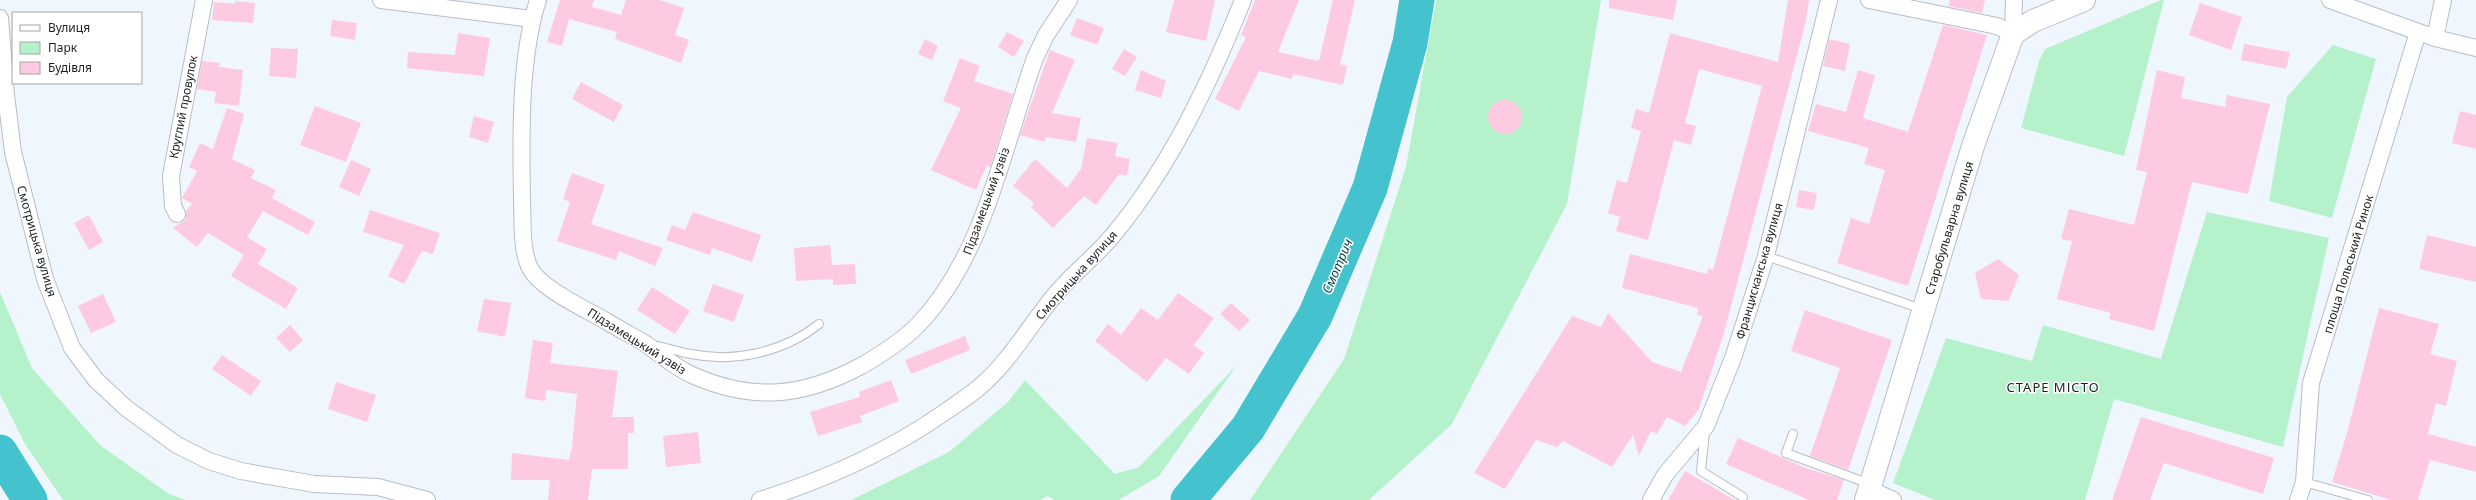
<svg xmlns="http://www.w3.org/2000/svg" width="2476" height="500" viewBox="0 0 2476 500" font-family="'Noto Sans',sans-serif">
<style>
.green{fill:#b5f2cc}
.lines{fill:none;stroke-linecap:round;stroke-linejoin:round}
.river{stroke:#44c3cf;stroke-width:35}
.building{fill:#fecae1}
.lane-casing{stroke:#b8bdc5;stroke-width:10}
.street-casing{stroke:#b8bdc5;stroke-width:18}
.secondary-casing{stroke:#b8bdc5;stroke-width:24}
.lane{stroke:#fff;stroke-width:8}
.street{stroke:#fff;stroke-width:16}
.secondary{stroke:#fff;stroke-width:22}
.labels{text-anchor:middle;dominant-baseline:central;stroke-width:3;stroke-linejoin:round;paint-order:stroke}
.street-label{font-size:12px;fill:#1d1f22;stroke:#fff}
.water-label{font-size:13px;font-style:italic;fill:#033f44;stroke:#fff}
.neighbourhood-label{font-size:13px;letter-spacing:1px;fill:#1d1f22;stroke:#fff}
</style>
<rect width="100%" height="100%" fill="#f0f6fe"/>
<!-- green -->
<path class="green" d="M 1436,0 L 1601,0 L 1567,204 L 1452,424 L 1369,500 L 1250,500 L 1344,359 L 1406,167 Z
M 2161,0 L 2164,0 L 2124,156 L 2021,128 L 2039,61 L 2045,49 Z
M 2333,45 L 2376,59 L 2332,218 L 2269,201 L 2287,97 Z
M 2207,212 L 2329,238 L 2283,447 L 2114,399 L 2085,500 L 1935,500 L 1893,483 L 1946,338 L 2032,361 L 2043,325 L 2161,359 Z
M 0,292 L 32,368 L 100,445 L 169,494 L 186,500 L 63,500 L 25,444 L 0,394 Z
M 1237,365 L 1159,476 L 1119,500 L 1054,500 L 1048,496 L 1040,500 L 851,500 L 949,452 L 1008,402 L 1025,380 L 1115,474 L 1139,467 Z"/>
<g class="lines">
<!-- river -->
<path class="river" d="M 0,452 L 30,500
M 1188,500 L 1248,428 L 1315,316 L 1370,188 L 1410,43 L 1417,0"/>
</g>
<!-- building -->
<path class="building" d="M 560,0 L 594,0 L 592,7 L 621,15 L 626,0 L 660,0 L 684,8 L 675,35 L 689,40 L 681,63 L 615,39 L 617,32 L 569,19 L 562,46 L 547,42 Z
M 1174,0 L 1215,0 L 1206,41 L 1166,32 Z
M 1255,0 L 1299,0 L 1278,52 L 1319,61 L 1333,0 L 1355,0 L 1340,64 L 1347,66 L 1343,85 L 1293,74 L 1292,79 L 1259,71 L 1239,111 L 1215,99 L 1246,37 L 1241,35 Z
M 1609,0 L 1677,0 L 1673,20 L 1609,8 Z
M 1788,0 L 1809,0 L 1806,21 L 1724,333 L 1699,409 L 1685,426 L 1667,417 L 1657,434 L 1651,431 L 1639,456 L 1633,435 L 1612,467 L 1563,441 L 1557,447 L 1536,440 L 1505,489 L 1474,473 L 1572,316 L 1601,327 L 1608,313 L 1652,362 L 1681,372 L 1703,316 L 1697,315 L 1698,308 L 1622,288 L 1630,254 L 1707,274 L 1708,268 L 1713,270 L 1762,86 L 1699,69 L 1685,123 L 1696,126 L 1691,145 L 1674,140 L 1648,240 L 1616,231 L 1620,217 L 1608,213 L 1617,180 L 1627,183 L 1641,131 L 1631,128 L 1636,109 L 1649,113 L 1670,33 L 1778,62 Z
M 1950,0 L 1985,0 L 1982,13 L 1948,6 Z
M 235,1 L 255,3 L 253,23 L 212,20 L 214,2 L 235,4 Z
M 2200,3 L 2242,17 L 2231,50 L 2189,35 Z
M 1077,18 L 1104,28 L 1097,45 L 1070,35 Z
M 332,20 L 357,23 L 355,40 L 330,36 Z
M 1943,25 L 1987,35 L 1908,286 L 1837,263 L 1851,218 L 1869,224 L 1885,170 L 1864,164 L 1869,148 L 1808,131 L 1816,104 L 1846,112 L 1858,70 L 1875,75 L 1863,118 L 1908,132 Z
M 1007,32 L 1024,41 L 1014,57 L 998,47 Z
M 458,33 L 490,38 L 484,76 L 407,68 L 408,52 L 455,55 Z
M 925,39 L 938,46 L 932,60 L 918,54 Z
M 1829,39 L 1850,44 L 1845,71 L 1823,66 Z
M 2244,44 L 2290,52 L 2286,69 L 2241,60 Z
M 271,48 L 298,49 L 296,78 L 269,76 Z
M 1124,49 L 1137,57 L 1125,76 L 1112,69 Z
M 1050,50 L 1075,60 L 1052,113 L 1081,118 L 1076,142 L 1046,137 L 1044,142 L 1020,135 Z
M 960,58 L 980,66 L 974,81 L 1013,94 L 990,168 L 987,165 L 976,190 L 931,170 L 961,108 L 943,101 Z
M 202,61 L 220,63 L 219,67 L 243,70 L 239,106 L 214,103 L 216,92 L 197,89 Z
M 1141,70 L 1166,81 L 1161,98 L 1135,90 Z
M 2157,70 L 2185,77 L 2181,98 L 2225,107 L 2227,95 L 2270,104 L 2248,194 L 2192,182 L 2154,331 L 2109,319 L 2111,313 L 2057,299 L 2072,241 L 2061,239 L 2069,209 L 2134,225 L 2147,172 L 2136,170 Z
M 581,82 L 623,105 L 614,122 L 572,99 Z
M1488 117a17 17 0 1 1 34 0a17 17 0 1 1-34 0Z
M 315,106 L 361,123 L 346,162 L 300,145 Z
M 227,108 L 244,114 L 232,159 L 255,170 L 251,178 L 276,190 L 272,198 L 315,222 L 308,235 L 263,211 L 247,237 L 267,249 L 258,264 L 298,288 L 286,309 L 231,276 L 244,255 L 208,233 L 197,247 L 173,228 L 185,220 L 186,211 L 192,204 L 182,198 L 197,171 L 189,167 L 200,143 L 213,149 Z
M 2460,111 L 2476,115 L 2476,149 L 2452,143 Z
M 474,116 L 494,122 L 488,143 L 469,137 Z
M 1087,138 L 1118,143 L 1115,156 L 1130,159 L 1127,176 L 1119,174 L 1096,205 L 1084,196 L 1053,228 L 1031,207 L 1034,203 L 1013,186 L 1035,159 L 1067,188 L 1081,169 Z
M 351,160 L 371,169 L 359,196 L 339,187 Z
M 572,173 L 605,185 L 591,224 L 663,248 L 655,266 L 619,251 L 616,260 L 557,241 L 570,202 L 563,199 Z
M 1799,190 L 1817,193 L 1814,210 L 1796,207 Z
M 370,210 L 440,233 L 433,254 L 422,251 L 404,284 L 388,276 L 404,245 L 363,232 Z
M 693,212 L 761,235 L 752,262 L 712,248 L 710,255 L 666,240 L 672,225 L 685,230 Z
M 89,215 L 103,242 L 89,250 L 74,223 Z
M 2427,235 L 2476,247 L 2476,282 L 2419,269 Z
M 830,245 L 832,265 L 855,264 L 856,284 L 833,285 L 833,279 L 796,281 L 794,248 Z
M 1998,259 L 2019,275 L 2009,301 L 1981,299 L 1975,273 Z
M 713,284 L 744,295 L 734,322 L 703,311 Z
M 652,287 L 690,311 L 675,334 L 637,310 Z
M 1178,293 L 1214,318 L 1194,345 L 1204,353 L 1189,374 L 1166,358 L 1147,382 L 1095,341 L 1108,324 L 1121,335 L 1141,308 L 1158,320 Z
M 103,294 L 116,322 L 91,333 L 78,306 Z
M 484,299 L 511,303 L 505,337 L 477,331 Z
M 1231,303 L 1250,320 L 1239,331 L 1220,314 Z
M 2379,308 L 2439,324 L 2430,354 L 2457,361 L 2446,406 L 2436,403 L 2428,434 L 2476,447 L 2476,472 L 2430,460 L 2418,500 L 2391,500 L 2332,482 L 2347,433 Z
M 1805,310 L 1892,340 L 1848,470 L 1810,456 L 1840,368 L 1791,351 Z
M 290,325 L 303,340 L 290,352 L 276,338 Z
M 965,336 L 970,350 L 911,374 L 905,360 Z
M 533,340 L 553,343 L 550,363 L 618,371 L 612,417 L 634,417 L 634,433 L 628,433 L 628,469 L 592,469 L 588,500 L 548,500 L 550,480 L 511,480 L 512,453 L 569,460 L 572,447 L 577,394 L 546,390 L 545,401 L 525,398 Z
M 222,355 L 261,381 L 251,396 L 212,369 Z
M 891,380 L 899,401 L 860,416 L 862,422 L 818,436 L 810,412 L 860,397 L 859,392 Z
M 336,382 L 376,395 L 367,422 L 328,409 Z
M 2141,417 L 2274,458 L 2263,494 L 2164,463 L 2150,500 L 2112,500 Z
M 698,432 L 701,463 L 666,467 L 663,436 Z
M 1738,438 L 1806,468 L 1844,480 L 1837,500 L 1809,500 L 1726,464 Z
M 1685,471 L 1735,500 L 1668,500 Z"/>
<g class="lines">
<defs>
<path id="lane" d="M 1766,256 L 1922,309
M 652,345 C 665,347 678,352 691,354 C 735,363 784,352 819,324
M 1705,431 L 1701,471 L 1743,497
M 1793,434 L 1786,453 L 1870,484
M 2304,482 L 2368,500"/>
<path id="street" d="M 381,0 L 532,19
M 538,0 C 519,59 521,139 522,201 C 523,222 521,247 529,266 C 538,288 586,309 606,321 C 619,329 633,336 646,344 C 661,355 675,367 692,375 C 753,402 803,397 861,366 C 882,354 901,342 918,325 C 985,255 1003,147 1035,58 L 1046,35 L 1069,0
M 1869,0 L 1997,26 L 2013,34 L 2014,0
M 2330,0 L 2435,38 L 2476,48
M 0,18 L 6,95 L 13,152 L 45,279 L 72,348 L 96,380 L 126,408 L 177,445 L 209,461 L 241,471 L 314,484 L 378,487 L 427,500
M 2435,38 L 2443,0
M 177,214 L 173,206 L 171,176 L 204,0
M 1869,489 L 1893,500
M 760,500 C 827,479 888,452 945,412 C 958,403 972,394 983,384 C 1011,359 1030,325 1054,296 C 1072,274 1096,256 1114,234 C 1171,165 1210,82 1243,0
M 1651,500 L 1665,475 L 1706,426 L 1733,358 L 1766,256 L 1829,0
M 2298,500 L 2304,482 L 2311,383 L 2418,32"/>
<path id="secondary" d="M 1866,500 L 1973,146 L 2013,34 L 2033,21 L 2084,0"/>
</defs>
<!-- lane casing -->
<use href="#lane" class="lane-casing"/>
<!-- street casing -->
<use href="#street" class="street-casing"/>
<!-- secondary casing -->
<use href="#secondary" class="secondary-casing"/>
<!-- lane -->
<use href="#lane" class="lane"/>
<!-- street -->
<use href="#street" class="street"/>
<!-- secondary -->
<use href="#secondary" class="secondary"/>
</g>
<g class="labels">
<!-- street labels -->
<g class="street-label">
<text transform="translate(183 107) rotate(-79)">Круглий провулок</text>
<text transform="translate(986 201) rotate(-70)">Підзамецький узвіз</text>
<text transform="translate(1949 228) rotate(-73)">Старобульварна вулиця</text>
<text transform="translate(37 241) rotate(74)">Смотрицька вулиця</text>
<text transform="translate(2348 264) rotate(-73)">площа Польський Ринок</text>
<text transform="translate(1759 271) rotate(-74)">Францисканська вулиця</text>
<text transform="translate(1076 275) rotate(-48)">Смотрицька вулиця</text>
<text transform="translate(637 341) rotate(32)">Підзамецький узвіз</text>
</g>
<!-- water labels -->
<g class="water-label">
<text transform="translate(1337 266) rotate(-67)">Смотрич</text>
</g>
<!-- neighbourhood labels -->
<g class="neighbourhood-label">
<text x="2053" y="387">СТАРЕ МІСТО</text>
</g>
</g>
<!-- legend -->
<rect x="12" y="12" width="130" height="72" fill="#ffffff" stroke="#a5a5a7"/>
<rect x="20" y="25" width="20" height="6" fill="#ffffff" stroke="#a5a5a7"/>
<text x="48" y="32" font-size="12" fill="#1d1f22">Вулиця</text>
<rect x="20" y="42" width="20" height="12" fill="#b5f2cc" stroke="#a5a5a7"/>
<text x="48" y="52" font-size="12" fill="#1d1f22">Парк</text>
<rect x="20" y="62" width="20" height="12" fill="#fecae1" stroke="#a5a5a7"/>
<text x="48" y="72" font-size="12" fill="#1d1f22">Будівля</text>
</svg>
